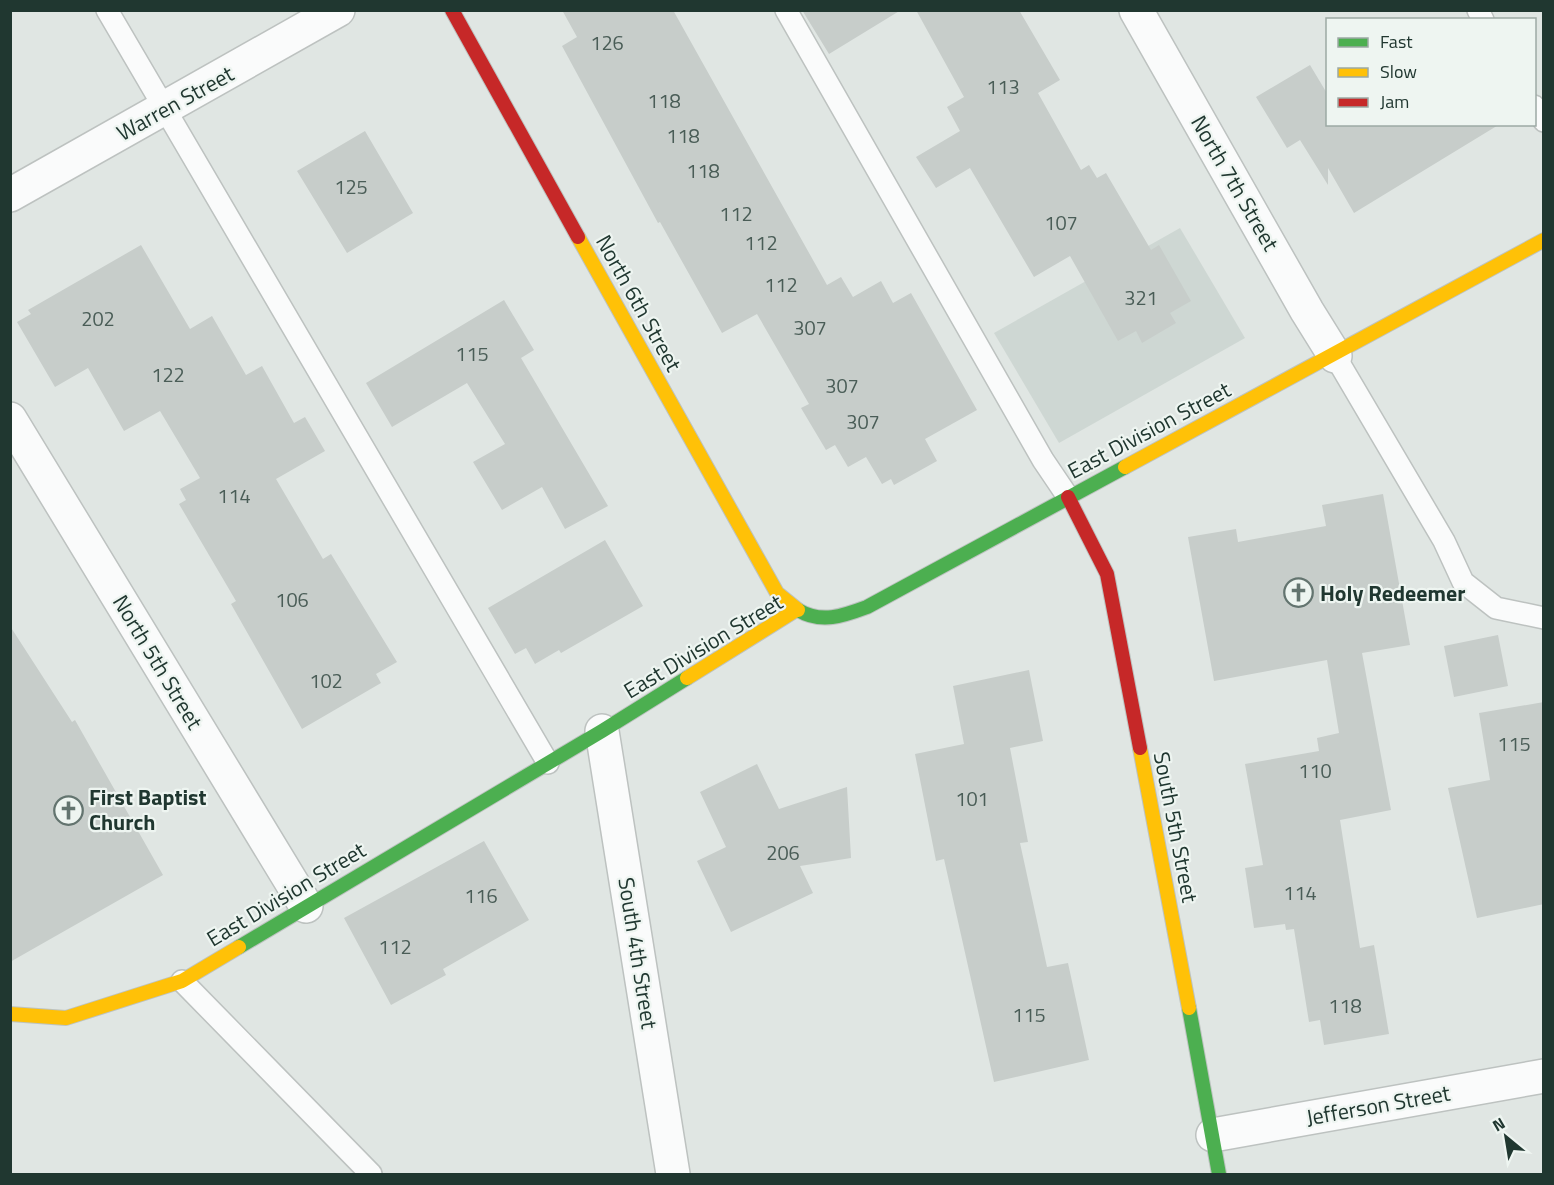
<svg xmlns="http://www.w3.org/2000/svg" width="1554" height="1185" viewBox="0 0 1554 1185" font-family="'Titillium Web',sans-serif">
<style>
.built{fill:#ced7d3}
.building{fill:#c7cdca}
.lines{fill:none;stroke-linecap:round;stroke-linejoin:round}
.lane-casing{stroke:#bdc2c0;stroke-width:24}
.street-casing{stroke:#bdc2c0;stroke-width:36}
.fast-casing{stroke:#bdc3c0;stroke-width:16}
.slow-casing{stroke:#bdc3c0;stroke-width:16}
.jam-casing{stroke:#bdc3c0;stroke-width:16}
.lane{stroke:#fafbfb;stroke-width:21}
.street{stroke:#fafbfb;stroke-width:33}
.fast{stroke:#4caf50;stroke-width:14}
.slow{stroke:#ffc107;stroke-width:14}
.jam{stroke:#c62828;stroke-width:14}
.labels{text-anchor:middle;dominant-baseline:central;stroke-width:4.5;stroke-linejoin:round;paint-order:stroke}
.number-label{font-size:20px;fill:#4a5d57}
.street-label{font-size:22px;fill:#203730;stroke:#eef5f1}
.poi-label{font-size:22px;font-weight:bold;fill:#203730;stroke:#eef5f1;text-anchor:start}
</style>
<rect width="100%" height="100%" fill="#e0e6e3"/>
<!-- built -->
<path class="built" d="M 1180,228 L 1245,338 L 1059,443 L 994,333 Z"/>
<!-- building -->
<path class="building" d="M 562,10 L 673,10 L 827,285 L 841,277 L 853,297 L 881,281 L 893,303 L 911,293 L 977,410 L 925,439 L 937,461 L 894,485 L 891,479 L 882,484 L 866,457 L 848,467 L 835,445 L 826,450 L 801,408 L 809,404 L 757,314 L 722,333 L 660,222 L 658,223 L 562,46 L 577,37 Z
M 802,10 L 901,10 L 829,54 Z
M 916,10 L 1019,10 L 1060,80 L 1038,93 L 1081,170 L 1089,165 L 1097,178 L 1106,173 L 1151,250 L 1159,245 L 1191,301 L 1170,313 L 1176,323 L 1142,343 L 1136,331 L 1118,341 L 1070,256 L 1034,277 L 970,168 L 936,188 L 916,157 L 960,131 L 947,107 L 964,97 Z
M 1310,65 L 1328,95 L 1328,124 L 1500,124 L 1354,213 L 1328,168 L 1328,185 L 1300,140 L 1287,148 L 1256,97 Z
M 365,131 L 413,213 L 347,253 L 297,171 Z
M 141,245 L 190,329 L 212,316 L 246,375 L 262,366 L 294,423 L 305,417 L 325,451 L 276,479 L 323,559 L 331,554 L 397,662 L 376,674 L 381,683 L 302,729 L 231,604 L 236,601 L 179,504 L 186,500 L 180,489 L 200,478 L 160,411 L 124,431 L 88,368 L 55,387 L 17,322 L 31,314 L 28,310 Z
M 504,300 L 534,350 L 521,358 L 608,506 L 565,529 L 542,487 L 502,510 L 473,462 L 505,444 L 467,383 L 392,427 L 366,383 Z
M 1383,494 L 1410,645 L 1362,653 L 1391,810 L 1340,820 L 1360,948 L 1374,945 L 1389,1034 L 1324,1045 L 1320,1020 L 1309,1022 L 1294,929 L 1286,930 L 1285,924 L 1254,928 L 1245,868 L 1263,865 L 1245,764 L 1319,751 L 1317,738 L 1339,733 L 1327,660 L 1214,681 L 1188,537 L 1236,529 L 1238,542 L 1326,526 L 1322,505 Z
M 605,540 L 643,606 L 561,653 L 559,650 L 535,664 L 526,648 L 515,654 L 488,608 Z
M 10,626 L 72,722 L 75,720 L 163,875 L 10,962 Z
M 1498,635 L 1508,686 L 1454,697 L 1444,646 Z
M 1029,670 L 1043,741 L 1010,748 L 1028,842 L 1020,843 L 1047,967 L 1068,963 L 1089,1060 L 994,1082 L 944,859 L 936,861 L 915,754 L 964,744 L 953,686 Z
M 1544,702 L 1544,904 L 1477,918 L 1448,788 L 1490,780 L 1479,713 Z
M 757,764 L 779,809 L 847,787 L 851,858 L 800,866 L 813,893 L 731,932 L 697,861 L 726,847 L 700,792 Z
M 484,841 L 529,920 L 443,969 L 446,975 L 391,1005 L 344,918 Z"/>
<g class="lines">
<defs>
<path id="lane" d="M 107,10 L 548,763
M 786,10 L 1043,460 L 1068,497
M 1478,10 L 1483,20
M 1534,106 L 1544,121
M 1335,356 L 1444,541 L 1463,582 L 1496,608 L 1544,618
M 182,981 L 371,1174"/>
<path id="street" d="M 1136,10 L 1307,311 L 1335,356
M 10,195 L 338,10
M 10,419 L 306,906
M 602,731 L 673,1174
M 1213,1135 L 1544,1076"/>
<path id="fast" d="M 798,610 C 821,624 843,616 867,607 L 1125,467
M 239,947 L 602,731 L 687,678
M 1189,1008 L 1219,1174"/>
<path id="slow" d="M 578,237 L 777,593 L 798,610
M 1125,467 L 1544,240
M 687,678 L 796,610
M 1140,748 L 1189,1008
M 10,1014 L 66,1018 L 182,981 L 239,947"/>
<path id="jam" d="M 452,10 L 578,237
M 1068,497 L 1107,574 L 1140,748"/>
</defs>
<!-- lane casing -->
<use href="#lane" class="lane-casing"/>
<!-- street casing -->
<use href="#street" class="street-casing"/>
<!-- fast casing -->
<use href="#fast" class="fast-casing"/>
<!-- slow casing -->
<use href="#slow" class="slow-casing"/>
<!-- jam casing -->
<use href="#jam" class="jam-casing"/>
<!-- lane -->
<use href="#lane" class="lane"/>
<!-- street -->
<use href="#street" class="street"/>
<!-- fast -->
<use href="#fast" class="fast"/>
<!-- slow -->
<use href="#slow" class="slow"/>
<!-- jam -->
<use href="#jam" class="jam"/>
</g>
<!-- icons -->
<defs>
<symbol id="church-ring" viewBox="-11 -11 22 22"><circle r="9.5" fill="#eef5f1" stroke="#63746f" stroke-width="1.5"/><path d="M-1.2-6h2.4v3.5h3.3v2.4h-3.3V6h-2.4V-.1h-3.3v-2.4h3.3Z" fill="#63746f"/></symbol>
</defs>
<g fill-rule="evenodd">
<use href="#church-ring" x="1282" y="576" width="33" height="33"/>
<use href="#church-ring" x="52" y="794" width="33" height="33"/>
</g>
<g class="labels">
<!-- number labels -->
<g class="number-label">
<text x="607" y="42">126</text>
<text x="1003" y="86">113</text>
<text x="664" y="100">118</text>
<text x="683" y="135">118</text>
<text x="703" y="170">118</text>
<text x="351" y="186">125</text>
<text x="736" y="213">112</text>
<text x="1061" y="222">107</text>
<text x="761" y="242">112</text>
<text x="781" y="284">112</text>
<text x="1141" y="297">321</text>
<text x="98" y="318">202</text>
<text x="810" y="327">307</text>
<text x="472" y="353">115</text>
<text x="168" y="374">122</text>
<text x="842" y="385">307</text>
<text x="863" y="421">307</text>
<text x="234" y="495">114</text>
<text x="292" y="599">106</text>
<text x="326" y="680">102</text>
<text x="1514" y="743">115</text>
<text x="1315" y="770">110</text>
<text x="972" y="798">101</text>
<text x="783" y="852">206</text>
<text x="1300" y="892">114</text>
<text x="481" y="895">116</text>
<text x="395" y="946">112</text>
<text x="1345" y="1005">118</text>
<text x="1029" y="1014">115</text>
</g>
<!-- street labels -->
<g class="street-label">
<text transform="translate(175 103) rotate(-29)">Warren Street</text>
<text transform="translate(1235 183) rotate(60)">North 7th Street</text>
<text transform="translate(639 303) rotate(61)">North 6th Street</text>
<text transform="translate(1149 430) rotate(-28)">East Division Street</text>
<text transform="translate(703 646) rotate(-31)">East Division Street</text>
<text transform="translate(158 662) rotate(59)">North 5th Street</text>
<text transform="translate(1176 827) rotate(79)">South 5th Street</text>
<text transform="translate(286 894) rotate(-31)">East Division Street</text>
<text transform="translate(638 953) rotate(81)">South 4th Street</text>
<text transform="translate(1378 1105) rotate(-10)">Jefferson Street</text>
</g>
<!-- poi labels -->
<g class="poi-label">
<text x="1320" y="593">Holy Redeemer</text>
<text x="89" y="797">First Baptist<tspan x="89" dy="25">Church</tspan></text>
</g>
</g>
<!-- border -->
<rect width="1554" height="1185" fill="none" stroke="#203730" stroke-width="24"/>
<!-- legend -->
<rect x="1326" y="18" width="210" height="108" fill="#eef5f1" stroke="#9ca9a4" stroke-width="1.5"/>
<rect x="1338" y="38" width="30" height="9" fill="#4caf50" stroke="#9ca9a4" stroke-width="1.5"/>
<text x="1380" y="48" font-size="18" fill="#203730">Fast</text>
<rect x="1338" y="68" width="30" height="9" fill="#ffc107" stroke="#9ca9a4" stroke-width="1.5"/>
<text x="1380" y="78" font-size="18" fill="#203730">Slow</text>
<rect x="1338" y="98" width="30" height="9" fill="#c62828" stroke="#9ca9a4" stroke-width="1.5"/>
<text x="1380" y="108" font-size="18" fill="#203730">Jam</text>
<!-- north arrow -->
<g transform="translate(1506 1137) rotate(330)" stroke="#eef5f1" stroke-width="4.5" paint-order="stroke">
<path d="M0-4.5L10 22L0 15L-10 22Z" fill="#203730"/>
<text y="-9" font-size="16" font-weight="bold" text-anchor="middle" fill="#203730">N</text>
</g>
</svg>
